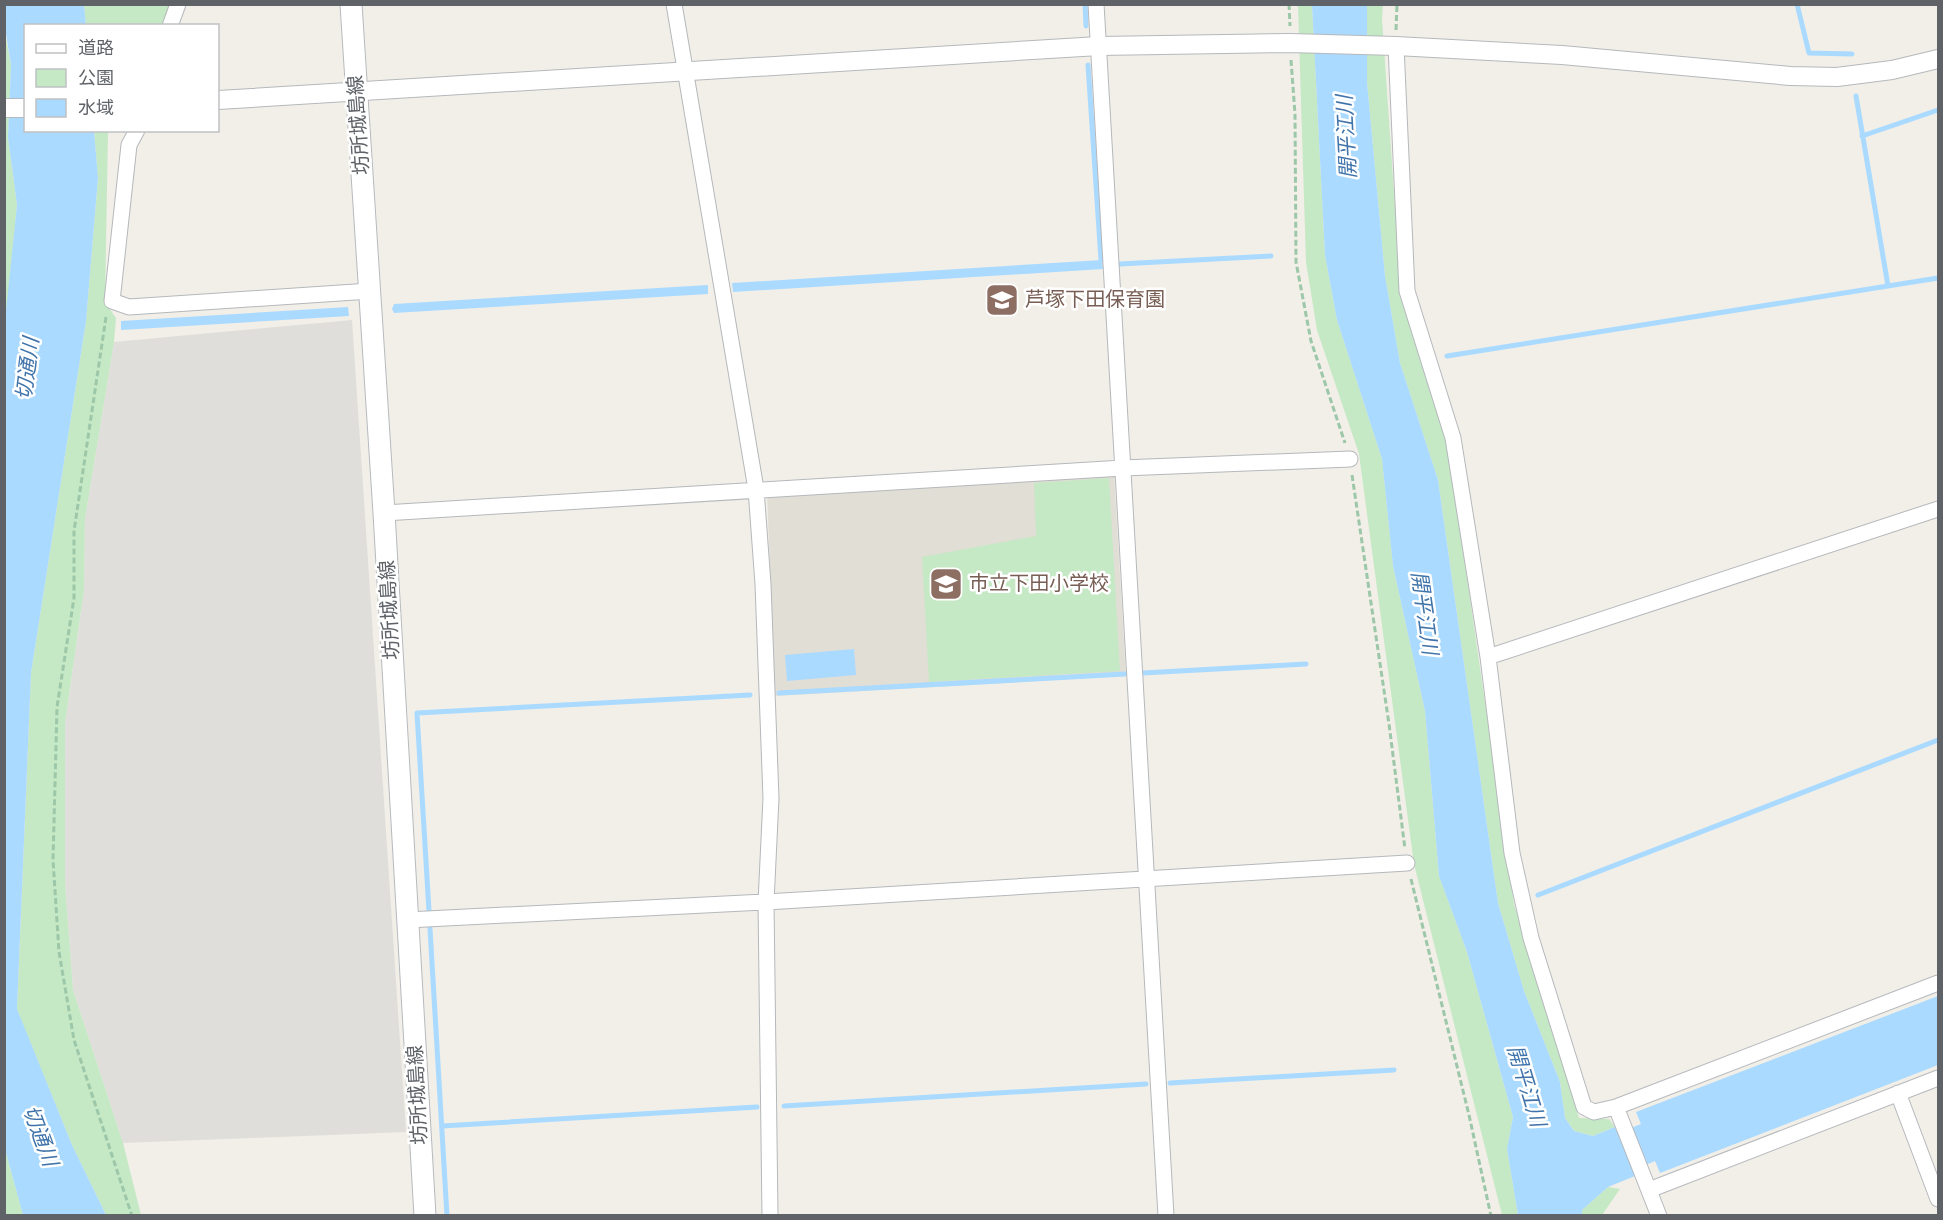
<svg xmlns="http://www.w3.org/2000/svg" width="1943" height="1220" viewBox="0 0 1943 1220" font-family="'Sofia Sans Condensed','Noto Sans JP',sans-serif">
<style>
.industrial{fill:#e0deda}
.education{fill:#e1ded6}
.green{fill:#c5e8c5}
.water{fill:#aadaff}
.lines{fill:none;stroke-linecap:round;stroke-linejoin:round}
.stream{stroke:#aadaff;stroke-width:5}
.minor-casing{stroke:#b5b8bc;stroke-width:17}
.tertiary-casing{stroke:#b5b8bc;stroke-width:20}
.secondary-casing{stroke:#b6babf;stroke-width:23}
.path{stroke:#9cc7a9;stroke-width:3;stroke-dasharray:6 3;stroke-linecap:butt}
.minor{stroke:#fff;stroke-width:15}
.tertiary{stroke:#fff;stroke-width:18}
.secondary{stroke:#fff;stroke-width:21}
.labels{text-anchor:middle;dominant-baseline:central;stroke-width:5;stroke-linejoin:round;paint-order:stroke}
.street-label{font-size:20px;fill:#5f6368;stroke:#fff}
.education-label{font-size:20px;fill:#785e54;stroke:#fff;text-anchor:start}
.water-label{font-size:21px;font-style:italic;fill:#4174aa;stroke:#fff}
</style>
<rect width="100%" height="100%" fill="#f1efe8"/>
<!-- industrial -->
<path class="industrial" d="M 352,320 L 406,1132 L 123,1143 L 73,990 L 65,883 L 65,723 L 84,590 L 85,519 L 114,342 Z"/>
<!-- education -->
<path class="education" d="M 1114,473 L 1126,676 L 775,696 L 767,493 Z"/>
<!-- green -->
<path class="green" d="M 84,5 L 170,5 L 163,26 L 86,25 Z
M 1298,5 L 1312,5 L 1325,255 L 1337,320 L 1382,459 L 1393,566 L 1425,711 L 1439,876 L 1467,952 L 1513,1117 L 1507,1149 L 1518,1215 L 1502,1215 L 1414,864 L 1359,454 L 1317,330 L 1306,262 Z
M 1367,5 L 1383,5 L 1382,19 L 1401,294 L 1449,453 L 1514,904 L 1579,1118 L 1609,1119 L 1615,1127 L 1593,1136 L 1574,1131 L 1565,1118 L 1560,1082 L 1524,991 L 1498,903 L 1438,480 L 1400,363 L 1385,276 L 1367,82 Z
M 4,28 L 11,65 L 8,137 L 17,205 L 5,331 Z
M 94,131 L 108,131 L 105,302 L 116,318 L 114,342 L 85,519 L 84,590 L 65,723 L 65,883 L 73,990 L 123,1143 L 141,1215 L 106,1215 L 72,1145 L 17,1010 L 31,673 L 86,321 L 98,178 Z
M 1109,478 L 1120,671 L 929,682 L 922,557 L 1036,536 L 1034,483 Z
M 4,1149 L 5,1149 L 23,1215 L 5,1215 Z
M 1608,1187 L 1620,1189 L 1602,1215 L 1582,1216 L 1582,1210 Z"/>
<!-- water -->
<path class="water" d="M 4,5 L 84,5 L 86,25 L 26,26 L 26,130 L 94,131 L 98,178 L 86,321 L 31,673 L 17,1009 L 72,1145 L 106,1215 L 23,1215 L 5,1149 L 4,331 L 17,205 L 8,137 L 11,65 L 5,28 Z
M 1312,5 L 1367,5 L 1367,82 L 1385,276 L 1400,363 L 1438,480 L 1498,903 L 1524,991 L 1560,1082 L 1565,1118 L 1574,1131 L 1593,1136 L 1615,1127 L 1618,1133 L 1641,1124 L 1636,1112 L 1938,996 L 1938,1065 L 1660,1173 L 1655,1161 L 1633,1170 L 1635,1176 L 1608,1187 L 1582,1210 L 1582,1215 L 1518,1215 L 1507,1149 L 1513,1117 L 1467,952 L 1439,876 L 1425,711 L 1393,566 L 1382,459 L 1337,320 L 1325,255 Z
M 1102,260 L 1103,269 L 733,292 L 732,283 Z
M 708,285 L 708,294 L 394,313 L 392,309 L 394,304 Z
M 348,307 L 349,316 L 121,330 L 121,321 Z
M 854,649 L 856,675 L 787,681 L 785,655 Z"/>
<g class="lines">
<!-- stream -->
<path class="stream" d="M 1085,4 L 1086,26
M 1797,4 L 1809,53 L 1852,54
M 1088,65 L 1101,260
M 1856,96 L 1888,286
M 1862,136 L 1938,110
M 1120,264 L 1271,256
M 1447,356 L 1938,278
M 1143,673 L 1306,664
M 779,693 L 1125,674
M 1538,895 L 1938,740
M 429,911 L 417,713 L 750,695
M 430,929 L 447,1216
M 1170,1083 L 1394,1070
M 784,1106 L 1146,1084
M 442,1126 L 757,1107"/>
<defs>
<path id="minor" d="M 674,4 L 756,489 L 763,584 L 771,798 L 766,902 L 770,1216
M 1096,4 L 1166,1216
M 170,26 L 178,4
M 1396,46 L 1407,291 L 1453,438 L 1488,657 L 1512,853 L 1531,938 L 1584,1107 L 1594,1112 L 1616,1107 L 1938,983
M 137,130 L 129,145 L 112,301 L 129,307 L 370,291
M 384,513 L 1123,468 L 1350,459
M 1488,657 L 1938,509
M 407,920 L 766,902 L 1407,863
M 1898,1093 L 1938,1199
M 1616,1107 L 1659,1216
M 1649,1190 L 1938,1078"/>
<path id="tertiary" d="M 218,100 L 1099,46 L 1290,43 L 1396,46 L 1562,55 L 1790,76 L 1837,77 L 1892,70 L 1938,59
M 4,108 L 26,108"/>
<path id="secondary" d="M 351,4 L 384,513 L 425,1216"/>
</defs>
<!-- minor casing -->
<use href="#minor" class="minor-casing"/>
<!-- tertiary casing -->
<use href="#tertiary" class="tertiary-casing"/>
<!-- secondary casing -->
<use href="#secondary" class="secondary-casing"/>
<!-- path -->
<path class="path" d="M 1289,4 L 1290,26
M 1396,30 L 1397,4
M 1291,60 L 1295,114 L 1296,262 L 1311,341 L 1345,443
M 106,317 L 74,531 L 74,598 L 57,707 L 53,860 L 59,952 L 74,1040 L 132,1216
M 1352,475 L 1389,724 L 1405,849
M 1411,879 L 1469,1115 L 1491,1216"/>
<!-- minor -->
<use href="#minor" class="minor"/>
<!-- tertiary -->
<use href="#tertiary" class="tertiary"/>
<!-- secondary -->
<use href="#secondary" class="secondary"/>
</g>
<!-- icons -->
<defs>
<symbol id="school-square" viewBox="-11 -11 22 22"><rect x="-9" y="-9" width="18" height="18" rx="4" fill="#8d6e63" stroke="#fff"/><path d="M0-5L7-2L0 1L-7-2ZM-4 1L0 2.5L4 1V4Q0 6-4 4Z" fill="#fff"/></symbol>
</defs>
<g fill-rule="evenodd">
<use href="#school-square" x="983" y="281" width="38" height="38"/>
<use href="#school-square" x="927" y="565" width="38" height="38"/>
</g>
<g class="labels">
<!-- street labels -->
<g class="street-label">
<text transform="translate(359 125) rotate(-94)">坊所城島線</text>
<text transform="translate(390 610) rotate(-93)">坊所城島線</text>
<text transform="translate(418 1095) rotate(-93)">坊所城島線</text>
</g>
<!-- education labels -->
<g class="education-label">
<text x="1025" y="300">芦塚下田保育園</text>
<text x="969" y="584">市立下田小学校</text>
</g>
<!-- water labels -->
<g class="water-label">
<text transform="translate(1347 137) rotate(-93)">開平江川</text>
<text transform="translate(28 369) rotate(-83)">切通川</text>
<text transform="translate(1424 613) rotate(82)">開平江川</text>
<text transform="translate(1526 1086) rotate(73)">開平江川</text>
<text transform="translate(40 1136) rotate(70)">切通川</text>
</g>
</g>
<!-- border -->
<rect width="1943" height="1220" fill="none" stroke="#5f6368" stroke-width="12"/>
<!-- legend -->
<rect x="24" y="24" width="195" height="108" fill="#ffffff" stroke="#bfc1c3" stroke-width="1.5"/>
<rect x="36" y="44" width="30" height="9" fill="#ffffff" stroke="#bfc1c3" stroke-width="1.5"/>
<text x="78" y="54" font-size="18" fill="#5f6368">道路</text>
<rect x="36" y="69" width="30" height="18" fill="#c5e8c5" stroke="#bfc1c3" stroke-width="1.5"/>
<text x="78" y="84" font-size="18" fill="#5f6368">公園</text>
<rect x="36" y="99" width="30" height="18" fill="#aadaff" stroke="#bfc1c3" stroke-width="1.5"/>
<text x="78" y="114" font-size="18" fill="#5f6368">水域</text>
</svg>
